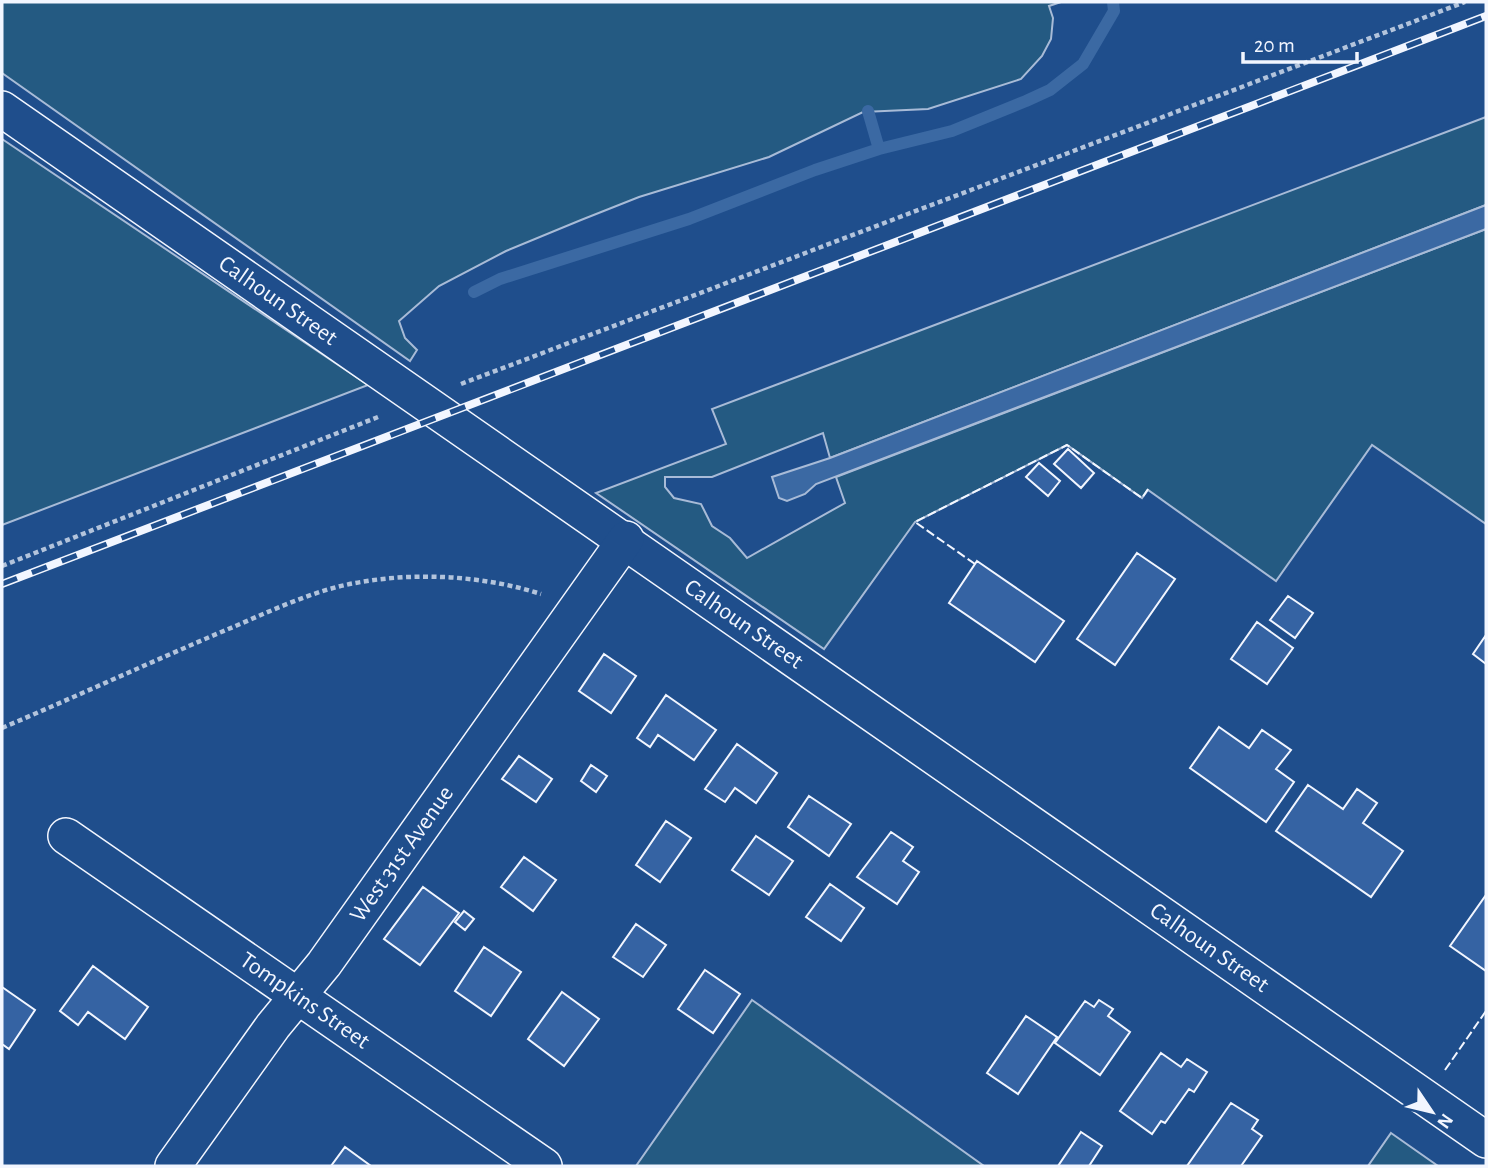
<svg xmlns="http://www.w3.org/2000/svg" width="1488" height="1168" viewBox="0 0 1488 1168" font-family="'Alegreya Sans',sans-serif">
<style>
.green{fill:#245a82;stroke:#a8bbd7;stroke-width:2}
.water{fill:#3b69a3;stroke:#a8bbd7;stroke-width:2}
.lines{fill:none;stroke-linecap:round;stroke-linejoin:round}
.stream{stroke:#3b69a3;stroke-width:12}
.building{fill:#3563a3;stroke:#f2f6ff;stroke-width:2}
.street-casing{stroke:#f2f6ff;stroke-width:38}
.path{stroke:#b3c4dc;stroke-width:4.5;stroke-dasharray:5 3.5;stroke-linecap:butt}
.street{stroke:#1f4e8c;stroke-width:35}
.rail-casing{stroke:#f2f6ff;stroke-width:8}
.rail{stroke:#1f4e8c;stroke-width:5;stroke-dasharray:16;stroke-linecap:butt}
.fence{stroke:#f2f6ff;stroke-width:2;stroke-dasharray:9 3.5;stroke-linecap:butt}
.labels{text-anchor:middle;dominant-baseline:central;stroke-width:5;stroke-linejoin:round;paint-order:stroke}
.street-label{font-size:24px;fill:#f2f6ff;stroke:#1f4e8c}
</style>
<rect width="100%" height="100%" fill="#1f4e8c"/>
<!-- green -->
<path class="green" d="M 2,2 L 1061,2 L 1049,6 L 1053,18 L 1051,39 L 1042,56 L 1021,79 L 928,109 L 863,112 L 769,157 L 639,197 L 581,220 L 506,251 L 439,286 L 399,321 L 405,338 L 417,350 L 410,361 L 2,73 Z
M 1486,117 L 1486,205 L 830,458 L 823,433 L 712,477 L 665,477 L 665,487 L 674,498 L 701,504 L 712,526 L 730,538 L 747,558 L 845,503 L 836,477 L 1486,229 L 1486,524 L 1372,445 L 1276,581 L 1148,490 L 1142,498 L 1067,445 L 915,522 L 824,649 L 596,493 L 726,444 L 712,409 Z
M 2,139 L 368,385 L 2,525 Z
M 752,1000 L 984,1166 L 636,1166 Z
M 1391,1133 L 1438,1166 L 1368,1166 Z"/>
<!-- water -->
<path class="water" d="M 1486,205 L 1486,229 L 816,484 L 805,494 L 787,501 L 779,498 L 772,477 L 830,458 Z"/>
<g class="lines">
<!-- stream -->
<path class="stream" d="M 868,111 L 879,149
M 474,292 L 500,279 L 689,219 L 815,170 L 879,149 L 952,131 L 1026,101 L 1050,90 L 1083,64 L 1114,11 L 1113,2"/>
</g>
<!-- building -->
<path class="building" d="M 1068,449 L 1094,473 L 1081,488 L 1054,464 Z
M 1039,463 L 1060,481 L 1048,496 L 1026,477 Z
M 1137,553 L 1175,579 L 1115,665 L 1077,639 Z
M 977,561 L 1064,621 L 1035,662 L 949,603 Z
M 1288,596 L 1313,613 L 1295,638 L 1270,620 Z
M 1257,622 L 1293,648 L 1267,684 L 1231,659 Z
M 1486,635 L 1486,664 L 1473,654 Z
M 604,654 L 636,676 L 611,713 L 579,691 Z
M 666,695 L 716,730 L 694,760 L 658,735 L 650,747 L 637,738 Z
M 1219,727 L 1249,748 L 1262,730 L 1291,750 L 1276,769 L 1294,782 L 1266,822 L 1190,768 Z
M 737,744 L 777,773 L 756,803 L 735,788 L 725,802 L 705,789 Z
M 519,756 L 552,779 L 536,802 L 502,779 Z
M 591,765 L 607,776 L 596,792 L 581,781 Z
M 1308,785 L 1343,809 L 1357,789 L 1377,803 L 1363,823 L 1403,851 L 1371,897 L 1276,831 Z
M 809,796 L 851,824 L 829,856 L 788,827 Z
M 666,821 L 691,838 L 660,882 L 636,865 Z
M 891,832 L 913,847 L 903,861 L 919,872 L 897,904 L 857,877 Z
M 756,836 L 793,861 L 769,895 L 732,870 Z
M 524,857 L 556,880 L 533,911 L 501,887 Z
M 830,884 L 864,908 L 841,941 L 806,917 Z
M 423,887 L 459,913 L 420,965 L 384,939 Z
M 1486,895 L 1486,971 L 1450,946 Z
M 464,911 L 474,919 L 465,930 L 455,922 Z
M 636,924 L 666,945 L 643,977 L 613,957 Z
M 484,947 L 521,972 L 491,1016 L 455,991 Z
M 93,966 L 148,1007 L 125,1039 L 88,1012 L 78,1025 L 60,1011 Z
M 705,970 L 740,994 L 713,1033 L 678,1009 Z
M 2,987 L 35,1010 L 9,1049 L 2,1044 Z
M 562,992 L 599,1019 L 564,1066 L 528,1039 Z
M 1099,1000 L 1113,1009 L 1108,1016 L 1130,1032 L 1100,1075 L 1055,1043 L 1085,1001 L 1094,1007 Z
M 1026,1016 L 1057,1037 L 1018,1094 L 987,1073 Z
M 1161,1053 L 1181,1067 L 1187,1059 L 1207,1072 L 1194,1092 L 1189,1089 L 1165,1123 L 1161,1121 L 1152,1134 L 1120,1111 Z
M 1231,1103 L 1258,1120 L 1252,1129 L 1262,1136 L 1241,1166 L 1187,1166 Z
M 1081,1132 L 1102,1146 L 1089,1166 L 1058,1166 Z
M 345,1147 L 371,1166 L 331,1166 Z"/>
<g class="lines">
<defs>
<g id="street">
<path id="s1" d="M 2,109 L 1486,1140"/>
<path id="s2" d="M 66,836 L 544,1166"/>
<path id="s3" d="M 173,1166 L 273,1026 L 324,964 L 626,539"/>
</g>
</defs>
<!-- street casing -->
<use href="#street" class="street-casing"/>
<!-- path -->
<path class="path" d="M 461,384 L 1465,2
M 2,566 L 378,417
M 2,728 C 77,696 151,662 226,630 C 269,612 315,589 361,582 C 419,572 485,576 541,594"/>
<!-- street -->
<use href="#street" class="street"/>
<defs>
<path id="rail" d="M 2,584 L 1486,16"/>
</defs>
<!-- rail casing -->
<use href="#rail" class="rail-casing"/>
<!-- rail -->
<use href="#rail" class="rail"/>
<!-- fence -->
<path class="fence" d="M 975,564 L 915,522 L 1067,445 L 1142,498 L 1148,489
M 1445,1070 L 1486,1011"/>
</g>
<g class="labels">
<!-- street labels -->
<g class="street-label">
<text stroke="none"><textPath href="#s1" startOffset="336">Calhoun Street</textPath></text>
<text stroke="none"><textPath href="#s1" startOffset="903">Calhoun Street</textPath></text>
<text stroke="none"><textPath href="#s3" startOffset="387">West 31st Avenue</textPath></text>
<text stroke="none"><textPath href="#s1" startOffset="1470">Calhoun Street</textPath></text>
<text stroke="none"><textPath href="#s2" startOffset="290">Tompkins Street</textPath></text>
</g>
</g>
<!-- border -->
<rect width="1488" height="1168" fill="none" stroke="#f2f6ff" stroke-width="7"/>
<!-- north arrow -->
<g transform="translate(1432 1112) rotate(125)" stroke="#1f4e8c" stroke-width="5" paint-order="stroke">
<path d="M0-5L12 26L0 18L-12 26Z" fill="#f2f6ff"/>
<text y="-10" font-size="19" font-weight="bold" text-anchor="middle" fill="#f2f6ff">N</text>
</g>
<!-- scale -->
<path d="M1243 52v10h114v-10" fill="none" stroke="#f2f6ff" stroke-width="3.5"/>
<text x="1254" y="52" font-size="21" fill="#f2f6ff" stroke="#1f4e8c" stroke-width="5" paint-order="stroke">20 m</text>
</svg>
